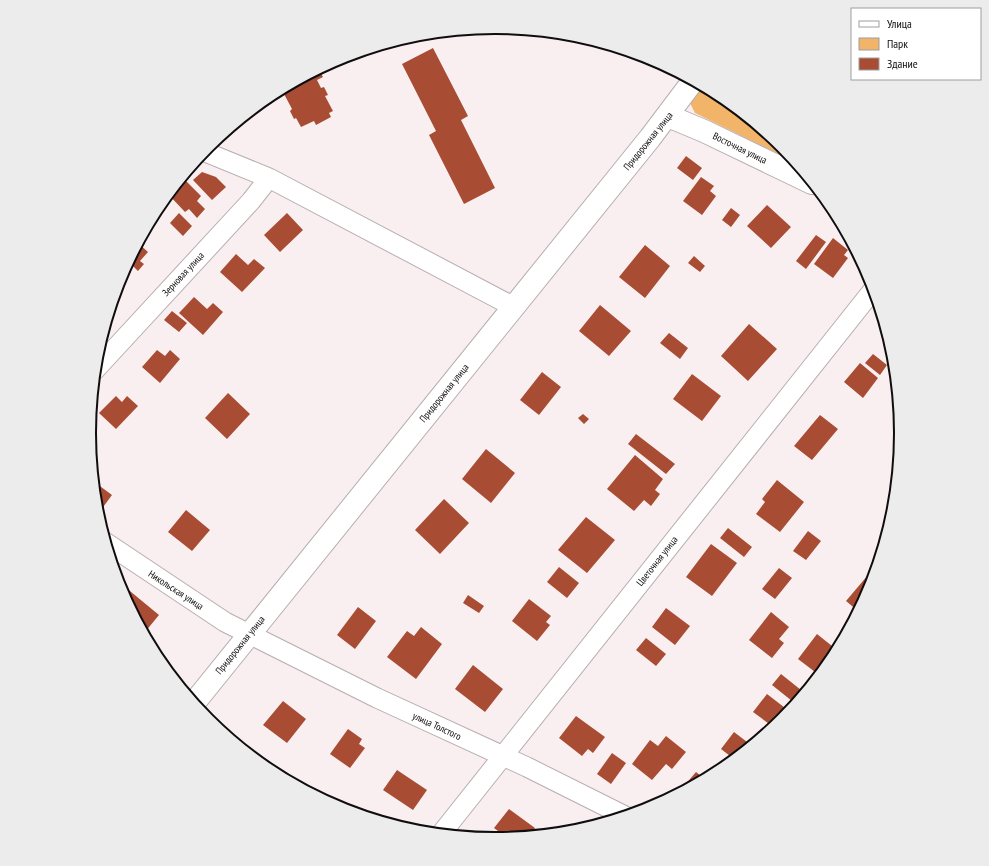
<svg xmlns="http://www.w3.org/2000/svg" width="989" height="866" viewBox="0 0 989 866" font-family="'PT Sans Narrow',sans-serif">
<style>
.green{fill:#f2b469}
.building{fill:#a84d34}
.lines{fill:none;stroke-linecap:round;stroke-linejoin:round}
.minor-casing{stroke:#b7aeb0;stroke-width:21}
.tertiary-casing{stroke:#b7aeb0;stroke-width:24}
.minor{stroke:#fff;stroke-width:19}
.tertiary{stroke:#fff;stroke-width:22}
.labels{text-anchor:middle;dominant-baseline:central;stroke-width:3;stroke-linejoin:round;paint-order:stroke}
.street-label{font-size:10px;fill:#100d0e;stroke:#fff}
.rim{fill:none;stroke:#100d0e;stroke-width:2}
</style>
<rect width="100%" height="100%" fill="#f9eff1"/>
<!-- green -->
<path class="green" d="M 701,85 C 734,103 771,133 795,162 L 695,113 L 690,103 Z"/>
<!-- building -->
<path class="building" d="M 433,48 L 468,116 L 461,120 L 495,188 L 464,204 L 429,135 L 436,131 L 402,64 Z
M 319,70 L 323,77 L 317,80 L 321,88 L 324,87 L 328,95 L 325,96 L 333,111 L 329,113 L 331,117 L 316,125 L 314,121 L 301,127 L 296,118 L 294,119 L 290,111 L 292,109 L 283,92 L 280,93 L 279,90 Z
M 686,156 L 702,168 L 693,180 L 677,168 Z
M 202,172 L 216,177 L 226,187 L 212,200 L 193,180 Z
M 182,177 L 201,196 L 197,201 L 205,209 L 197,218 L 189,209 L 185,212 L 168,194 Z
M 701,177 L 714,186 L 710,191 L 716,196 L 702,215 L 683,201 Z
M 767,205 L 791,227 L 771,248 L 747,226 Z
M 731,208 L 740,215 L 731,227 L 722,220 Z
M 179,213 L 192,226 L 183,236 L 170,223 Z
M 287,213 L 303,230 L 280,252 L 264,235 Z
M 816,235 L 826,242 L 806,269 L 796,261 Z
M 833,238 L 848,250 L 844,255 L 848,258 L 833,278 L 814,264 Z
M 138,243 L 148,252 L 140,261 L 144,264 L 138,271 L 128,261 Z
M 645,245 L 670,266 L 645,298 L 619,277 Z
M 236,254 L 248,265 L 254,259 L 265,268 L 242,292 L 220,272 Z
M 694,256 L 705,266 L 700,272 L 688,263 Z
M 122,272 L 128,276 L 118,287 L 117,286 Z
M 194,297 L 207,309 L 213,303 L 223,312 L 203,335 L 179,313 Z
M 600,305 L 631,331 L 609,356 L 579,331 Z
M 172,311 L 187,323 L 179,332 L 164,320 Z
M 749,324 L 777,349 L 748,381 L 721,356 Z
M 669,333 L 688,348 L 680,359 L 660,343 Z
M 157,350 L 165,356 L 170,350 L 180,359 L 160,383 L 142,367 Z
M 873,354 L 887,365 L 880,375 L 865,363 Z
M 860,363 L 878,378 L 863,398 L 844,382 Z
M 542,372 L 561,387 L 539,415 L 520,400 Z
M 692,374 L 721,396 L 702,421 L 673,399 Z
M 228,393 L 250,414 L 227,439 L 205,418 Z
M 116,396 L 122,402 L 127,396 L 138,406 L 116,429 L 99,413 Z
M 583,414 L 589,419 L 584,424 L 578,418 Z
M 820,415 L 838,429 L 812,460 L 794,446 Z
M 636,434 L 675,464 L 666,474 L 628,444 Z
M 486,449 L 515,473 L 491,503 L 462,479 Z
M 635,455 L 663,479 L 655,490 L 660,494 L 651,506 L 644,500 L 634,511 L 607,489 Z
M 777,480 L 804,502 L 780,532 L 756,514 L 765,502 L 762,499 Z
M 93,481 L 112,495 L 98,514 L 96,512 Z
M 444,499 L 469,523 L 440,554 L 415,530 Z
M 186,510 L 210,530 L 192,551 L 168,532 Z
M 586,517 L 615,540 L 587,573 L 558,550 Z
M 728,528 L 752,547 L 744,557 L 720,538 Z
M 808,531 L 821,541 L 806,560 L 793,551 Z
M 711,544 L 737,563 L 712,596 L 686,577 Z
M 559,567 L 579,583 L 567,598 L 547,582 Z
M 779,568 L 792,578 L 775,599 L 762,589 Z
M 868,575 L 873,578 L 870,589 L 858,611 L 846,601 Z
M 119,582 L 159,615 L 145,632 L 141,629 L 119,588 Z
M 468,595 L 484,606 L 479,613 L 463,603 Z
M 529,599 L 551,616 L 546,622 L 550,625 L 537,641 L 512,621 Z
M 358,607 L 376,621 L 355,649 L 337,635 Z
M 666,608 L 690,626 L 675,645 L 652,627 Z
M 771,612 L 789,627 L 779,639 L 784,643 L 772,658 L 749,640 Z
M 421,627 L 442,644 L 416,679 L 387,657 L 407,631 L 414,636 Z
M 817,634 L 837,650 L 819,675 L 798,659 Z
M 646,638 L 666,654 L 656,666 L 636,650 Z
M 473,665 L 503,689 L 485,712 L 455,689 Z
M 781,674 L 801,690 L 792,701 L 772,685 Z
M 767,694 L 789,711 L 781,720 L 772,726 L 753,712 Z
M 283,701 L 306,719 L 287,743 L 263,725 Z
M 576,716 L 605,737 L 593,753 L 588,749 L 582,756 L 559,738 Z
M 348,729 L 362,739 L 359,744 L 365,748 L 350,768 L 330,754 Z
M 734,732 L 751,745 L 734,759 L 721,749 Z
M 666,736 L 686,752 L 672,769 L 666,764 L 652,780 L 632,764 L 650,740 L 658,746 Z
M 612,753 L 626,763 L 611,784 L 597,774 Z
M 397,770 L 427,790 L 413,810 L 383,790 Z
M 696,772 L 705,779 L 679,793 L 678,793 Z
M 509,809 L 535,828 L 529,836 L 492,839 L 498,831 L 494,828 Z"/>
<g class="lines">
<defs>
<path id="minor" d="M 203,151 L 269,178 L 514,307
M 95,370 L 251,201 L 269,178
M 105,542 L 225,622 L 377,698 L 527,767 L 625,816
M 441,834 L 873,290"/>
<path id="tertiary" d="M 668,116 L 704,131 L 812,183
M 194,703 L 650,138 L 693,81"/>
</defs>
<!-- minor casing -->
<use href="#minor" class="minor-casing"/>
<!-- tertiary casing -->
<use href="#tertiary" class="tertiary-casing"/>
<!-- minor -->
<use href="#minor" class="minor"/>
<!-- tertiary -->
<use href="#tertiary" class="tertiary"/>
</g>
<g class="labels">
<!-- street labels -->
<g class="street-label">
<text transform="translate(648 141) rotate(-51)">Придорожная улица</text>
<text transform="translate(740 148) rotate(26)">Восточная улица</text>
<text transform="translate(183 274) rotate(-47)">Зерновая улица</text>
<text transform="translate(444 393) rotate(-51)">Придорожная улица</text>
<text transform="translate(657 561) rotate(-52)">Цветочная улица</text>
<text transform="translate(176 590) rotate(33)">Никольская улица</text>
<text transform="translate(240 645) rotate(-51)">Придорожная улица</text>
<text transform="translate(437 726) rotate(25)">улица Толстого</text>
</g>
</g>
<!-- crop -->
<path d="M0 0H989V866H0ZM96 433a399 399 0 1 1 798 0a399 399 0 1 1-798 0Z" fill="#ececec" fill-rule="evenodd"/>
<path class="rim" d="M96 433a399 399 0 1 1 798 0a399 399 0 1 1-798 0Z"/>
<!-- legend -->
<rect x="851" y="8" width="130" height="72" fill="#ffffff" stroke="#9f9e9f"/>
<rect x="859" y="21" width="20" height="6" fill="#ffffff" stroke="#9f9e9f"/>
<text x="887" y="28" font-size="12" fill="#100d0e">Улица</text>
<rect x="859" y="38" width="20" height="12" fill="#f2b469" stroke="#9f9e9f"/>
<text x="887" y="48" font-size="12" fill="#100d0e">Парк</text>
<rect x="859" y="58" width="20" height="12" fill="#a84d34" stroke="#9f9e9f"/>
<text x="887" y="68" font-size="12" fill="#100d0e">Здание</text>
</svg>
